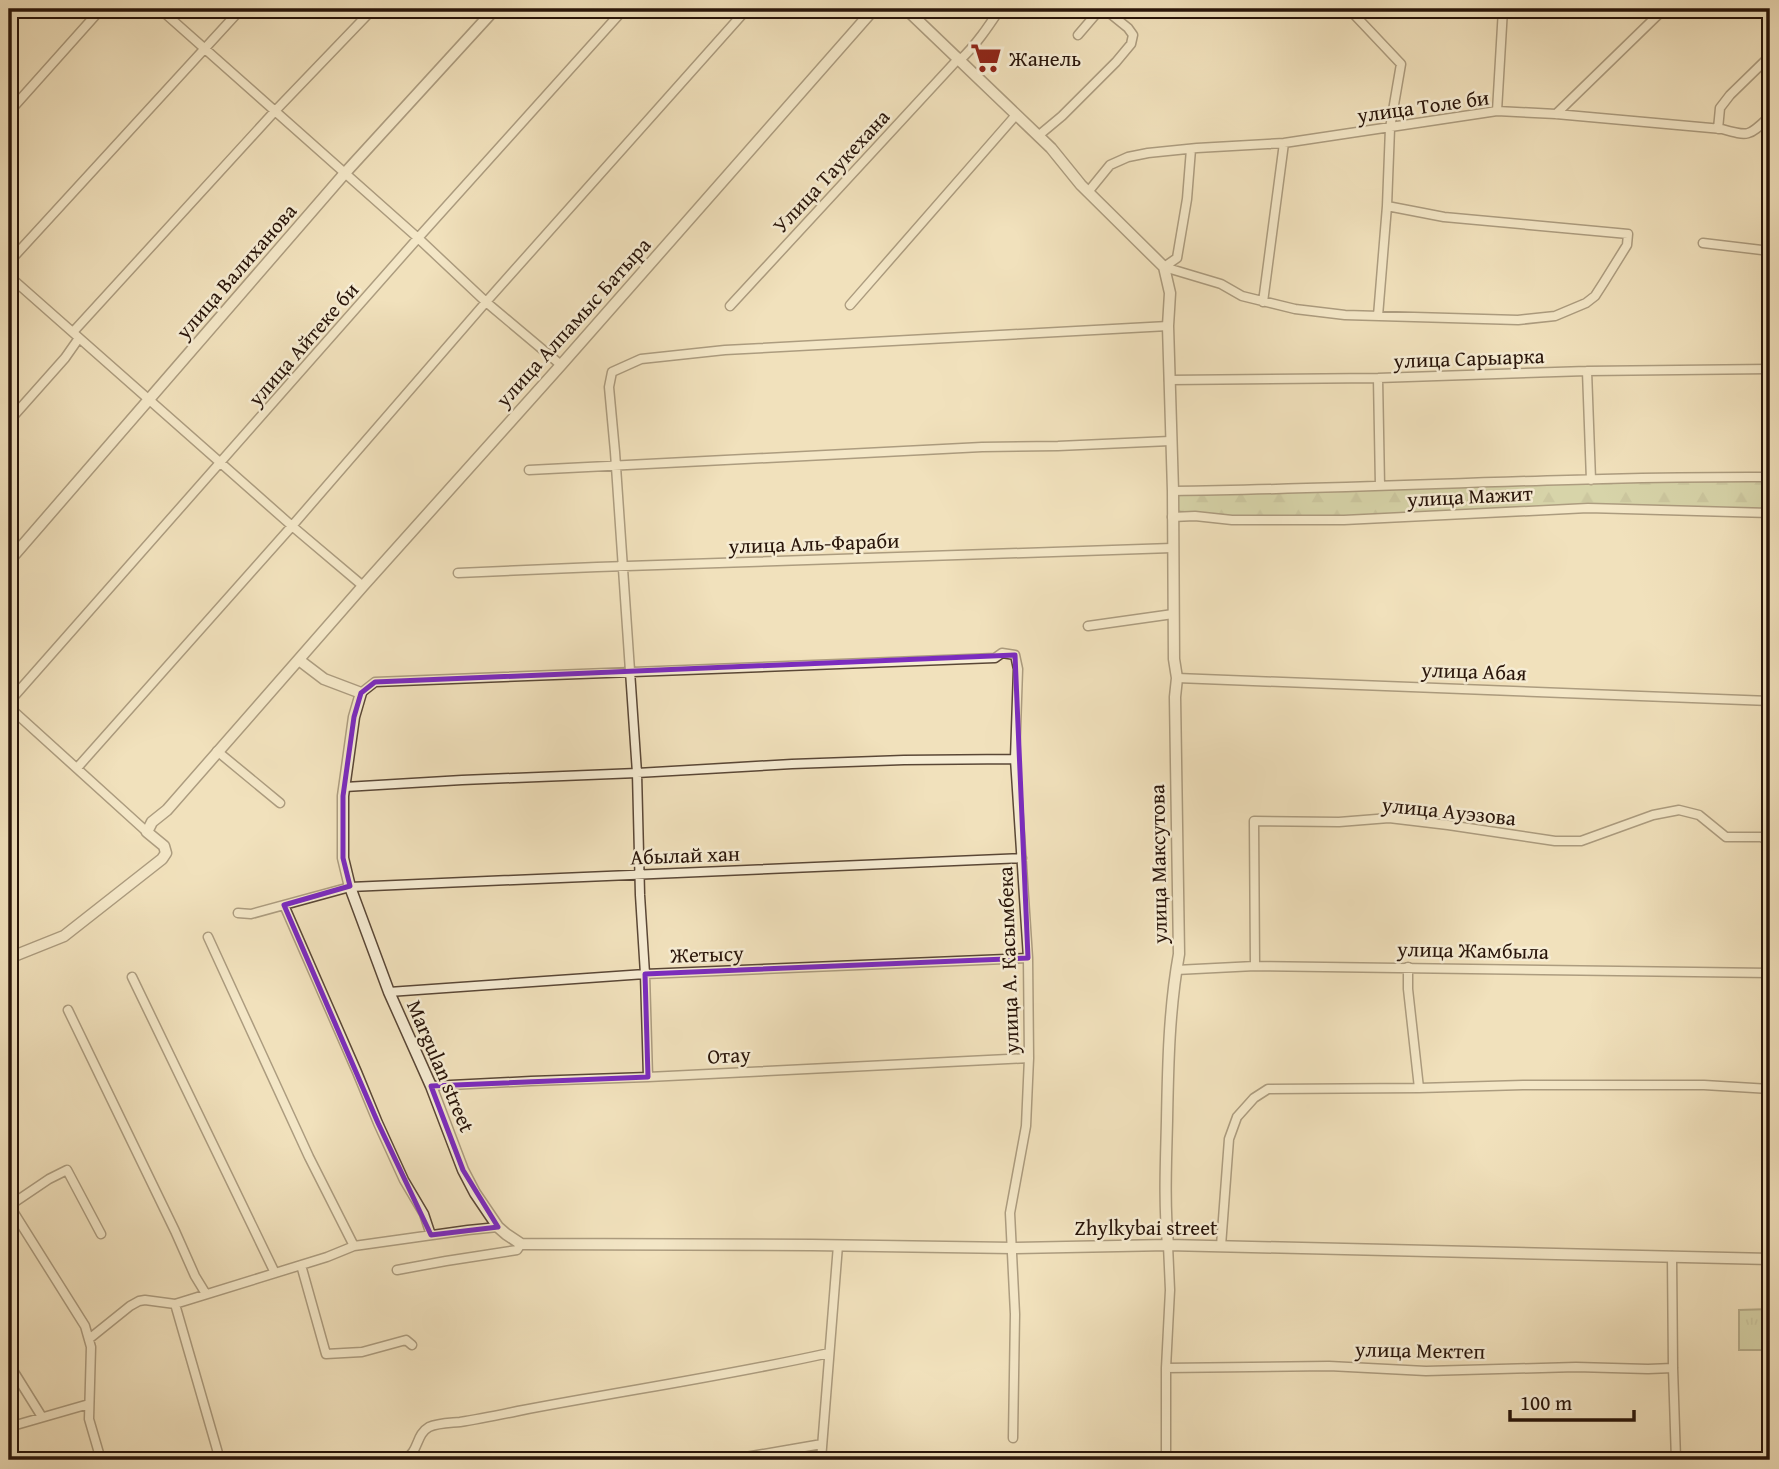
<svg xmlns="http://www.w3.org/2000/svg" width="1779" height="1469" viewBox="0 0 1779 1469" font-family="'Gentium Book Plus',serif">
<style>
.grass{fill:url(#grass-tufts);stroke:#706c4e;stroke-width:2}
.forest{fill:url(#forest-firs);stroke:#706c4e;stroke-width:2}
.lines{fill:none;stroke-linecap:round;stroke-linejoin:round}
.minor-casing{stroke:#5a4736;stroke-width:11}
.tertiary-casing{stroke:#5a4736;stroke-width:13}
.minor{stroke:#f6ecd3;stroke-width:8}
.tertiary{stroke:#f6ecd3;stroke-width:10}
.marked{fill:none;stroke:#7b2cbf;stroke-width:5;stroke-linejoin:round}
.labels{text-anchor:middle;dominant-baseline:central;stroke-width:5;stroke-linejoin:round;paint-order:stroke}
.poi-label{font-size:21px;fill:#281409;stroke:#f6ecd3;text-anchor:start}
.street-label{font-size:21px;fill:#281409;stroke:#f6ecd3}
</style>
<defs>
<pattern id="grass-tufts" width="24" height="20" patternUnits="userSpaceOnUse" patternTransform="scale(1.75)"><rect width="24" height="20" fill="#b9c392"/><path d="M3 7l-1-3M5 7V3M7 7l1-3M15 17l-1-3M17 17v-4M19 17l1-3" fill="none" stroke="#9fa77d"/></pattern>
<pattern id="forest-firs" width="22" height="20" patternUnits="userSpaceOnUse" patternTransform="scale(1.75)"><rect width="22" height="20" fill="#b9c392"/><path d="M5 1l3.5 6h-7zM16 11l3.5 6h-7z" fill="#9fa77d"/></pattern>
</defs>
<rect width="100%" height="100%" fill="#f1e1bc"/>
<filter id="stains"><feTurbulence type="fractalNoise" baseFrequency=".00286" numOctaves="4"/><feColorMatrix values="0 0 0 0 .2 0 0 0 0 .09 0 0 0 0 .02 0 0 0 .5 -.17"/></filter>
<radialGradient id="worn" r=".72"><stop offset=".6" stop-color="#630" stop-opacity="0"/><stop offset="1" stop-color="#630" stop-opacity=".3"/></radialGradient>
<!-- grass -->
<path class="grass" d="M 1770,1309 L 1770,1350 L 1739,1350 L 1739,1310 Z"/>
<!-- forest -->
<path class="forest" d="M 1591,478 L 1770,480 L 1770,515 L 1589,509 L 1344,518 L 1231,519 L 1169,510 L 1170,492 Z"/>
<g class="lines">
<defs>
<path id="minor" d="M 160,9 L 418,238 L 486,302 L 561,365
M 1349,9 L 1401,64 L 1390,128 L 1387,206 L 1378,316
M 960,60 C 976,45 988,27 1000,9
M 1497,111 L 1503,9
M 9,112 L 101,9
M 1556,114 L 1664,9
M 1718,129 L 1720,108 L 1730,95 L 1770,56
M 1038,136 L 1062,116 L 1116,62 L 1131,44 L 1133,35 L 1128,28 L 1107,11 L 1096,14 L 1078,35
M 1088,192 L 1110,165 L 1128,157 L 1148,153 L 1197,148 L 1284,143 L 1497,111 L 1556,114 L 1722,129 C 1750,137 1749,136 1770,116
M 1703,243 L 1770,251
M 9,262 L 241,9
M 1164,267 L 1221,284 L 1242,296 L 1295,309 L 1345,315 L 1518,320 L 1555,316 L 1586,303 L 1595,296 L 1604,282 L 1627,245 L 1628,234 L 1444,217 L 1387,206
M 1164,267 L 1177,258 L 1187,199 L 1191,149
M 9,276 L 292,526 L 363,586
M 1263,302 L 1284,143
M 850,305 L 1016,115
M 730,306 L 959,58
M 73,332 L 275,111 L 373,9
M 1587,371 L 1591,480
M 1378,378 L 1380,486
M 1169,380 L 1378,378 L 1587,371 L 1770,369
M 9,421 L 65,358 L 79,338
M 529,470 L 982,447 L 1058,446 L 1170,441
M 1173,491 C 1372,489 1571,476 1770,477
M 1172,517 L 1195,516 L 1232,520 L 1344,520 L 1588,508 L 1770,513
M 458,573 L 597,567 L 1172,548
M 1088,626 L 1173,614
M 1177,678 L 1770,701
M 361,693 L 375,682 L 995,658 L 1002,653 L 1015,655 L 1018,669 L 1015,759 L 1028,958 L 1029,1058 L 1026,1126 L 1010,1213 L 1015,1314 L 1013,1438
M 9,702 L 418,238 L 624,9
M 9,707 L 147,832
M 217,751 L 280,803
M 77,768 L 292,526 L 486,302 L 747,9
M 345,787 L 462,780 L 637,773 L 792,764 L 904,760 L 1015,759
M 284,905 L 357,1072 L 378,1123 L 404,1180 L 424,1214 L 431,1235
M 238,913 L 251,914 L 350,887 L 1022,858
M 208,937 L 309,1157 L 354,1246
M 1255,966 L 1254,821 L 1339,822 L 1389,818 L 1448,825 L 1555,841 L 1581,841 L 1653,815 L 1679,810 L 1699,815 L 1726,837 L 1761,837 L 1770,841
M 1408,967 L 1408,989 L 1419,1088
M 1176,970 L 1255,966 L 1770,973
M 132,977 L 275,1273
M 389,992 L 645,974 L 1028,958
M 68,1010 L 175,1231 L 195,1276 L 206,1294
M 648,1077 L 645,974 L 640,895 L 637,773 L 615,452 L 609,387 L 612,372 L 641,359 L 725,350 L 1168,326
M 431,1086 L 531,1081 L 648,1077 L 1029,1058
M 9,1205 L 85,1326 L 91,1347 L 89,1419 L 101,1460
M 9,1206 L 49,1179 L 67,1170 L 101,1234
M 1221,1246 L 1229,1139 L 1237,1117 L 1254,1098 L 1268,1089 L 1419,1088 L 1523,1085 L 1704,1085 L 1770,1089
M 1672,1256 L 1673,1368 L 1676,1460
M 301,1265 L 326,1354 L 362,1352 L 406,1340 L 412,1345
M 397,1270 L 446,1261 L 517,1250 L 521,1244
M 175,1304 L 220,1460
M 89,1339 L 130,1306 L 139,1301 L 145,1300 L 175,1304 L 327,1257 L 354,1246 L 468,1230 L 498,1227
M 9,1364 L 42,1417
M 1166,1368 L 1329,1366 L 1426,1371 L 1576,1367 L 1648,1369 L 1673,1368
M 9,1427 L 89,1404
M 404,1460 C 420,1451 415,1435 429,1427 C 438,1423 451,1423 460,1422 C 480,1419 499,1415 518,1411 C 622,1391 726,1376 829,1353
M 728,1460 L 822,1444
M 821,1460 L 838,1245
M 1166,1460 L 1166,1368 L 1170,1290 L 1168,1245
M 1702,1460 L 1770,1458"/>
<path id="tertiary" d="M 906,9 L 1051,148 L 1081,185 L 1164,267 L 1170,293 L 1168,326 L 1173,491 L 1174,659 L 1177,678 L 1175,697 L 1179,954 C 1169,1009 1168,1065 1167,1121 C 1166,1162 1164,1203 1168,1245
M 9,561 L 345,173 L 495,9
M 299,660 L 324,679 L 361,693 L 354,717 L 343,796 L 343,858 L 350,887 L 389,992 L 431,1086 L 463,1170 L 475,1193 L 498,1227 L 506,1234 L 521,1244 L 812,1245 L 1013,1248 L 1168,1245 L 1770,1259
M 9,958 L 64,936 L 162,859 L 166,853 L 164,846 L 147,832 L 152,822 L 167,810 L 363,586 L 561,365 L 874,9"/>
</defs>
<!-- minor casing -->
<use href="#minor" class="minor-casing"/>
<!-- tertiary casing -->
<use href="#tertiary" class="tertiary-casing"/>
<!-- minor -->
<use href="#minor" class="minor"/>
<!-- tertiary -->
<use href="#tertiary" class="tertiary"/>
</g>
<!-- marked area -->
<path d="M0 0H1779V1469H0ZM 1015,655 L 1028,958 L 645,974 L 648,1077 L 431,1086 L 463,1170 L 498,1227 L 431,1235 L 378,1123 L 284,905 L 350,886 L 343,858 L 343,796 L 354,717 L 361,693 L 375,682 Z" fill="#f1e1bc" fill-opacity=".55" fill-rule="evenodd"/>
<path class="marked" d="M 1015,655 L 1028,958 L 645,974 L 648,1077 L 431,1086 L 463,1170 L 498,1227 L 431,1235 L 378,1123 L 284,905 L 350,886 L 343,858 L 343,796 L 354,717 L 361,693 L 375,682 Z"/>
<!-- icons -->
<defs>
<symbol id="supermarket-bare" viewBox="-9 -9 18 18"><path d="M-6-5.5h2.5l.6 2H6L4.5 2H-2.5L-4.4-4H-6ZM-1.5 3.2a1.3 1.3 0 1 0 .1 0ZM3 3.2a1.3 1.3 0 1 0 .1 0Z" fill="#8f2418" stroke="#f6ecd3" stroke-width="2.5" paint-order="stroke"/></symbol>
</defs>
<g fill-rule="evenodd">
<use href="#supermarket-bare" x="964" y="36" width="44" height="44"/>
</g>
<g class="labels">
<!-- poi labels -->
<g class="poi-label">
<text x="1009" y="58">Жанель</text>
</g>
<!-- street labels -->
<g class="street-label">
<text transform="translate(1423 106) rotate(-8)">улица Толе би</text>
<text transform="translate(831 171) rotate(-47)">Улица Таукехана</text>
<text transform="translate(236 271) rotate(-49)">улица Валиханова</text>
<text transform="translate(573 322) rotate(-48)">улица Алпамыс Батыра</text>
<text transform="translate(303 344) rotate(-49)">улица Айтеке би</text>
<text transform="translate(1469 358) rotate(-2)">улица Сарыарка</text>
<text transform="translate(1470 496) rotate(-3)">улица Мажит</text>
<text transform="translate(814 543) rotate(-2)">улица Аль-Фараби</text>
<text transform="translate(1474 671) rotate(2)">улица Абая</text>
<text transform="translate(1449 811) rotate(6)">улица Ауэзова</text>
<text transform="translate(685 855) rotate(-2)">Абылай хан</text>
<text transform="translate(1158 864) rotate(-91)">улица Максутова</text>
<text transform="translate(1473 950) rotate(1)">улица Жамбыла</text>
<text transform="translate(707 954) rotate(-2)">Жетысу</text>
<text transform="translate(1008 960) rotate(-92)">улица А. Касымбека</text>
<text transform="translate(729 1055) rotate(-3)">Отау</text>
<text transform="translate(441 1066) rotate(67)">Margulan street</text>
<text x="1146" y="1227">Zhylkybai street</text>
<text transform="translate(1420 1350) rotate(1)">улица Мектеп</text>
</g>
</g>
<!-- margin -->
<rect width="1779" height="1469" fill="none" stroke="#f1e1bc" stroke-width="35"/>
<rect x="10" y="10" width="1758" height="1448" fill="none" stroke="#281409" stroke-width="3.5"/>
<rect x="18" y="18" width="1744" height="1434" fill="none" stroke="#281409" stroke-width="2"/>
<!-- scale -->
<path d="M1510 1410v10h124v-10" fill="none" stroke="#281409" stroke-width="3.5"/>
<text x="1520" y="1410" font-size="21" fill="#281409" stroke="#f6ecd3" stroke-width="5" paint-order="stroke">100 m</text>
<rect width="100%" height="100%" filter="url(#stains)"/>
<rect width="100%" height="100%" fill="url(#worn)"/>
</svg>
